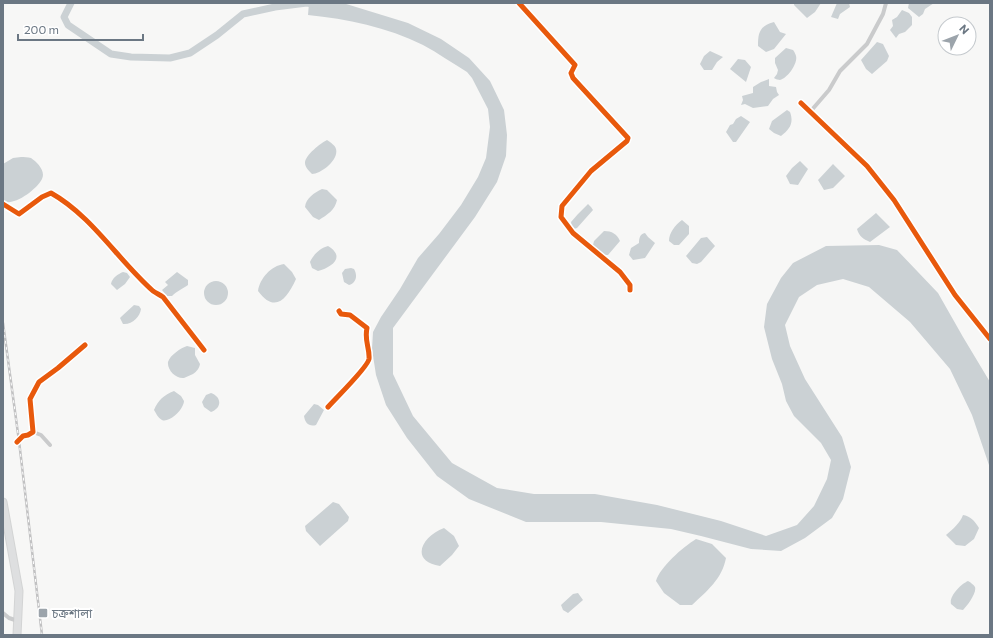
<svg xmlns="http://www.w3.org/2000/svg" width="993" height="638" viewBox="0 0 993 638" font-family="Commissioner,'Noto Sans Bengali',sans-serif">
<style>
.water{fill:#cbd1d4}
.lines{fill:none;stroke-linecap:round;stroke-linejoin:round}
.river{stroke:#cbd1d4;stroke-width:7}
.highway-casing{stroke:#d3d4d4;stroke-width:9}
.street{stroke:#cacbcc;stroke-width:4}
.highway{stroke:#dedfe0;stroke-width:7}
.rail-casing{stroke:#c1c1c2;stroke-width:2.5}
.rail{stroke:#fff;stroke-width:1;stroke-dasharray:3;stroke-linecap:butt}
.cycleway-casing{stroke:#fff;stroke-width:8}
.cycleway{stroke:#e8590c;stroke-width:5}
.poi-dot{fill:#9ca4ab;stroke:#fff;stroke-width:1.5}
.labels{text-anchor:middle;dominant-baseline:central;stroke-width:4;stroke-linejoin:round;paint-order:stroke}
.poi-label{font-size:12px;fill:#6b7783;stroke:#fff;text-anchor:start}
</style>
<rect width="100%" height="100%" fill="#f7f7f6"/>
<!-- water -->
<path class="water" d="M 309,3 L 343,3 L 408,23 L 441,39 L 469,58 L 490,81 L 504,110 L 507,135 L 506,156 L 497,182 L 475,217 L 393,328 L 393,374 L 413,416 L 452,463 L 497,488 L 534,494 L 595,494 L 657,505 L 721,521 L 766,536 L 797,525 L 814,506 L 827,479 L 831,460 L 821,443 L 794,416 L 786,401 L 782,384 L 772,359 L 764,327 L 767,304 L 781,278 L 793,263 L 826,246 L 879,245 L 897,250 L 938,293 L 963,337 L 990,382 L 990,468 L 972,415 L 950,369 L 910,322 L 869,287 L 843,279 L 817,285 L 799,297 L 785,325 L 790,346 L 805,379 L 842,437 L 851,467 L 843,499 L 832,518 L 805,538 L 781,551 L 751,549 L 701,536 L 671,529 L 601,522 L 526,522 L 469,499 L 437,476 L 407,438 L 386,405 L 376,375 L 372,349 L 373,332 L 381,317 L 400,289 L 418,258 L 439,234 L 461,205 L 478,177 L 486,158 L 490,127 L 488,109 L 472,78 L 467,72 C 452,63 438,53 423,45 C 387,27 347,19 308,15 Z
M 794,3 L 821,3 L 815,12 L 807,18 L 794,5 Z
M 837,3 L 849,3 L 850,7 L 840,14 L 838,19 L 831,17 Z
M 909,3 L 934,3 L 925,9 L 923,14 L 919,17 L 908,8 Z
M 902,10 L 909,13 L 912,17 L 912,25 L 905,32 L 899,34 L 896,38 L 890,30 L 893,26 L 892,20 L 897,17 Z
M 774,22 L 780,32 L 786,34 L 774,49 L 766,52 L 758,46 C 758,32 760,26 774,22 Z
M 877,42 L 883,44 L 889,56 L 887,61 L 872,74 L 866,69 L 861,60 Z
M 786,48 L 793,50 C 794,51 796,55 796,56 C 798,63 788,78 780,80 C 779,80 775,79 774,78 L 777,74 L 778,70 L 775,63 L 775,58 Z
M 710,51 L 723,57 L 717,62 L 712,70 L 704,70 L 700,64 L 704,56 Z
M 738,59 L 745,60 L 751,67 L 746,82 L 730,69 Z
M 769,79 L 769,86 L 776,87 L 777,92 L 779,95 L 773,99 L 768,106 L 753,108 L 745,104 L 741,105 L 743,100 L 742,96 L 753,93 L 753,87 L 761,82 Z
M 787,110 L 790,112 C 794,123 790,129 781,136 L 774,133 L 769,129 L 772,121 Z
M 741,116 L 750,122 L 736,142 L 733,142 L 726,132 L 730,125 L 733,124 L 736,119 Z
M 327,140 C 331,143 335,145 336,149 C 339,160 321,174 312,174 C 309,171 305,167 305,163 C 305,155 321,143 327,140 Z
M 21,157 C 24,157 28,157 31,158 C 37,162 46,171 42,179 C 36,190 16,205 3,202 L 3,164 L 13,158 Z
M 800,161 L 808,169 L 798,185 L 790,184 L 786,176 L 792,168 Z
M 833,164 L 845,176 L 833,188 L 824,190 L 818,180 Z
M 322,189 L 327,190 L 337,200 C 335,210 327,215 319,220 L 313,217 L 305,207 C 306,198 314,193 322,189 Z
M 588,204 L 591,207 L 593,210 L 577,228 L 574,229 L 572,228 L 571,222 L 578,214 Z
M 876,213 L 890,227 L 870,242 C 863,239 859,236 857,229 Z
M 682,220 L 689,226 L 689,234 L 679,245 L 674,245 L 669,241 C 669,233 675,225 682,220 Z
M 604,231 C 612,231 617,234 620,241 L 608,255 C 601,256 597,250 593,245 L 594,241 Z
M 645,233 L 648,237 L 655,243 L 645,258 L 633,260 L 629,255 L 631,248 L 639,243 C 639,238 640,234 645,233 Z
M 707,237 L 715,246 L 701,262 L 697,264 L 692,263 L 686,256 L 701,238 Z
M 328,246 C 346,257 332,267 318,271 L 312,268 L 310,262 C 313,255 320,248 328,246 Z
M 284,264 L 292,272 L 296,279 C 287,299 275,314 258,291 C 260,278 271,266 284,264 Z
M 351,268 L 354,269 C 358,276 356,283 349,285 L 344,282 L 342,273 L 345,269 Z
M 123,272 L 127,273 L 130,277 L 125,284 L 117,290 L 111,284 C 112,278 118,274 123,272 Z
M 177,272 L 188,280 L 188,285 C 182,289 177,291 172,296 L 167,296 L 162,290 L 168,285 L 165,282 Z
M204 293a12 12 0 1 1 24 0a12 12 0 1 1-24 0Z
M 134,305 L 139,306 L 141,309 C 140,317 132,325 123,324 L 120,318 L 122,316 Z
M 187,346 L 195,348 L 195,355 L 200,364 C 199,369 197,371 193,374 C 190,375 187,377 184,378 C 176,379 167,370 168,362 C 170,355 181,348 187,346 Z
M 174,391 L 181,396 L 184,401 C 184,403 183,405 182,407 C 180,412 168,423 162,420 C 158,418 156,413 154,410 C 158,400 164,395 174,391 Z
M 211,393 C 222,397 222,408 211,412 L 204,407 L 202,402 L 206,395 Z
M 314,404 L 318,405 L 324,410 L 316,425 C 309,427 305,423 304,416 Z
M 333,502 L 339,504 L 349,517 L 348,521 L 320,546 L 306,531 L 305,526 Z
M 963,515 C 970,516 975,521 979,528 L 974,539 L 965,546 L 956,545 L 946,535 C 953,529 960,523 963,515 Z
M 444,528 L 454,536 L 459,546 L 452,555 L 440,566 C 409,561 422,536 444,528 Z
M 696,539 L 712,544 L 726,558 C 722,579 707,591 692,605 L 680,605 L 664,593 L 656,581 C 660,567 683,547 696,539 Z
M 968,581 C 970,582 974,585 975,587 C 977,593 967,606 963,610 L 957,609 L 951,604 C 949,596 961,584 968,581 Z
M 578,593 L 583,600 L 568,613 L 563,610 L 561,605 L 573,594 Z"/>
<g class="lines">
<!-- river -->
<path class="river" d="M 71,3 L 64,17 L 68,25 L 111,54 L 131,57 L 170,58 L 190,53 L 217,35 L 243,14 L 275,7 L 307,3 L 318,5"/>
<defs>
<path id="highway" d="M 3,502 L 19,591 L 17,635"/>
</defs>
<!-- highway casing -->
<use href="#highway" class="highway-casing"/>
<!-- street -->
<path class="street" d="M 519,3 L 575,65 L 571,73 L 573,78 L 628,138 L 627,141 L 591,171 L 562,206 L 561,217 L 573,233 L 620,272 L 630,285 L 630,290
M 801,103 L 867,166 L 894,200 L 955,295 L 990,339
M 810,112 L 829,90 L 840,71 L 867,44 L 883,14 L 886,3
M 3,204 L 19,214 L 42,197 L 51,193 C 92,216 118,260 153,291 C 156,293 160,295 163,297 L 204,350
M 328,407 C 335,399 368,367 369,359 C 370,348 364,341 367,328 L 350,315 L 341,314 L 339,311
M 33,432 L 41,435 L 50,445
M 17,442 L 23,436 L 28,435 L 33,432 L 30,399 L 39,382 L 58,368 L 85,345
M 3,613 L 9,618 L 18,621"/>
<!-- highway -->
<use href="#highway" class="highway"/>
<defs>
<path id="rail" d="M 3,323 L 19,441 L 42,635"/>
</defs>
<!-- rail casing -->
<use href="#rail" class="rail-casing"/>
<!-- rail -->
<use href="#rail" class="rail"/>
<defs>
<path id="cycleway" d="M 519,3 L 575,65 L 571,73 L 573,78 L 628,138 L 627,141 L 591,171 L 562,206 L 561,217 L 573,233 L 620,272 L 630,285 L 630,290
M 801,103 L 867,166 L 894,200 L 955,295 L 990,339
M 3,204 L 19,214 L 42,197 L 51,193 C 92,216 118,260 153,291 C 156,293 160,295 163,297 L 204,350
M 328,407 C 335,399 368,367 369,359 C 370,348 364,341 367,328 L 350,315 L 341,314 L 339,311
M 17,442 L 23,436 L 28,435 L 33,432 L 30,399 L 39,382 L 58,368 L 85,345"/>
</defs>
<!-- cycleway casing -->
<use href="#cycleway" class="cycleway-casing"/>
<!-- cycleway -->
<use href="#cycleway" class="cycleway"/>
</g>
<!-- markers -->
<rect class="poi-dot" x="38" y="608" width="10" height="10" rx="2"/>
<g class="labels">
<!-- poi labels -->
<g class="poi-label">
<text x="52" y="613">চক্রশালা</text>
</g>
</g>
<!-- border -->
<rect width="993" height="638" fill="none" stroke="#6b7783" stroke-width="8"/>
<!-- north arrow -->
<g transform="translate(957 36) rotate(47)"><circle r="19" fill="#ffffff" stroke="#c4c9cd"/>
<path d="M0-3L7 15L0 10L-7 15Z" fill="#9ca4ab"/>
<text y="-6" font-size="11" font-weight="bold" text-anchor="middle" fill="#6b7783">N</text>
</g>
<!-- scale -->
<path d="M18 34v6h125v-6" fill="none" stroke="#6b7783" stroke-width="2"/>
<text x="24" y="34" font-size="12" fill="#6b7783" stroke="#ffffff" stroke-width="3" paint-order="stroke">200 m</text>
</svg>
